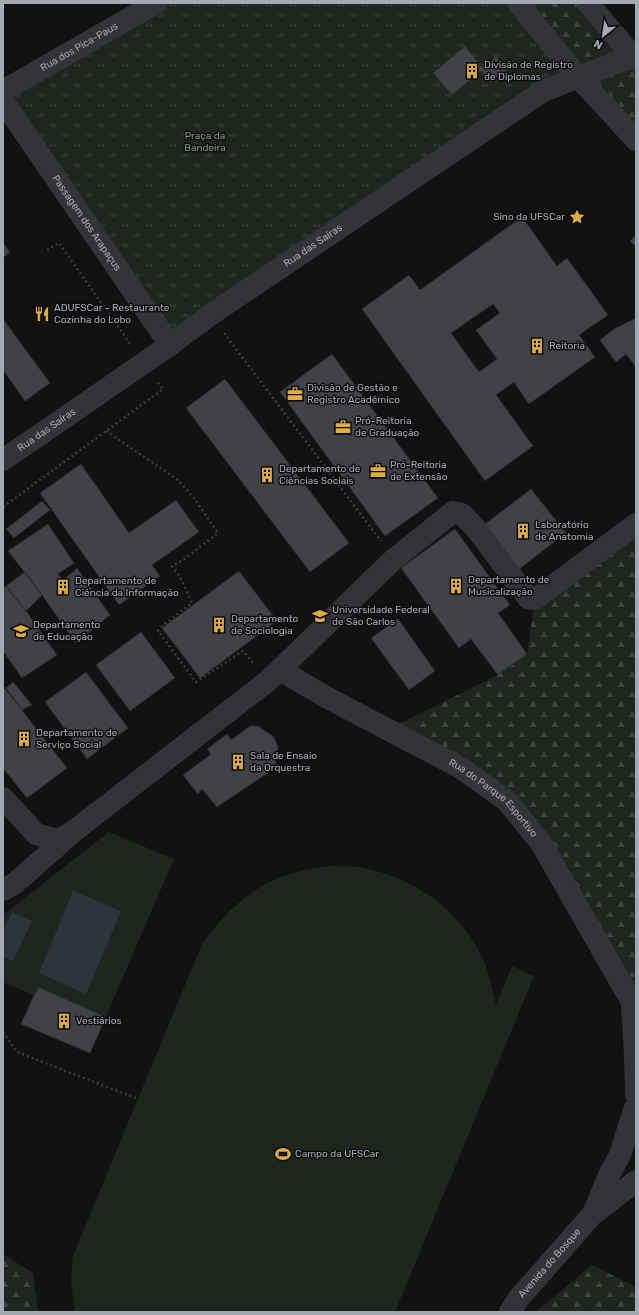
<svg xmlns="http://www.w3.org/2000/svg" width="639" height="1315" viewBox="0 0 639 1315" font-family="Rubik,sans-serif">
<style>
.grass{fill:#1f2620}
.forest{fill:url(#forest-firs)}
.park{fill:url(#park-tufts)}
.water{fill:#2d343b}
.building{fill:#414246;stroke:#2c2c2f;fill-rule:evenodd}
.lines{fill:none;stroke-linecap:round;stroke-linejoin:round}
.path{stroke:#3a3b3f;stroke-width:2.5;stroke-dasharray:2 3;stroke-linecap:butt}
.minor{stroke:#343438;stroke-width:22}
.labels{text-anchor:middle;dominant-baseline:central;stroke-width:3;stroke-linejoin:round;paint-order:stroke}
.street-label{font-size:10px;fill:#a5a9b3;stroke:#0d0d0e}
.poi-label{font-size:10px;fill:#a5a9b3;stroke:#0d0d0e;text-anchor:start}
.park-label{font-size:10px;fill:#7e9c81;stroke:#0d0d0e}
</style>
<defs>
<pattern id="forest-firs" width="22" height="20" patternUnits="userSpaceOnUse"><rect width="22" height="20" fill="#1f2620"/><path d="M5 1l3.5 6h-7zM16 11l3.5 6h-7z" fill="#3d433e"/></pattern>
<pattern id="park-tufts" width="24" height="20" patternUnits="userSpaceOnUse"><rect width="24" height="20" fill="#1f2620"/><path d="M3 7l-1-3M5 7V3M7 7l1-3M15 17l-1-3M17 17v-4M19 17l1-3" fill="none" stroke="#3d433e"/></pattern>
</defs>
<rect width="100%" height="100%" fill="#121213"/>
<!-- grass -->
<path class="grass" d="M 109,832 L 174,859 L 90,1053 L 21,1024 L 33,995 L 3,982 L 3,915 Z
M 332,866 C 341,867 351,866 359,867 C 411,876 458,908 481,955 C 489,971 492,988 496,1005 L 512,966 L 534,976 L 395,1312 L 75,1312 L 71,1281 L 73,1256 L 202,944 C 230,905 257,882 304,870 C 313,868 323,867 332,866 Z"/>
<!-- forest -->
<path class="forest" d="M 518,3 L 585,3 L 636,65 L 636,140 Z
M 636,524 L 636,1009 L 507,801 L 389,729 L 498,675 L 527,654 L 535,599 Z
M 3,1254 L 33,1273 L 38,1312 L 3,1312 Z
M 592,1265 L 636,1287 L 636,1312 L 536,1312 Z"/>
<!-- park -->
<path class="park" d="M 170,3 L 505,3 L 562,72 L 167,335 L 10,95 Z"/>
<!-- water -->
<path class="water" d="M 73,891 L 121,911 L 86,994 L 39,973 Z
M 12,912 L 32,921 L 13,961 L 3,956 L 3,931 Z"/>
<!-- building -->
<path class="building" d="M 465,46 L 482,67 L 496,56 L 507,70 L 491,83 L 481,71 L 452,95 L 433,73 Z
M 522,217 L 557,266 L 567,258 L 608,315 L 579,335 L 595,357 L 529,404 L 514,382 L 496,395 L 533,446 L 485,481 L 362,309 L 409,275 L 420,290 ZM 493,304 L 500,313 L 476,330 L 497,359 L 479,372 L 451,333 Z
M 636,235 L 636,247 L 630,241 Z
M 3,243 L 10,252 L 3,258 Z
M 636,318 L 636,367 L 626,354 L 616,362 L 600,340 L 614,329 Z
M 3,319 L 50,383 L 25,401 L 3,370 Z
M 332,354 L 438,498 L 385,536 L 280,392 Z
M 225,379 L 349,543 L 310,572 L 186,408 Z
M 81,464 L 129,533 L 176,500 L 199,532 L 152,565 L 160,576 L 119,605 L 40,493 Z
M 531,489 L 566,533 L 514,573 L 480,528 Z
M 42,501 L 50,510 L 14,538 L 6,529 Z
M 48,524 L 74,563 L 58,574 L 63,580 L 77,568 L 110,615 L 76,643 L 42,595 L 8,551 Z
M 455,529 L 510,605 L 498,613 L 527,654 L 498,675 L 471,639 L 459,648 L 401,568 Z
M 239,571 L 277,621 L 200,678 L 162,628 Z
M 25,572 L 42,595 L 26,611 L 6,586 Z
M 6,586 L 26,611 L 57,655 L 22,678 L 3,651 L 3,588 Z
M 398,619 L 435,671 L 409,690 L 371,638 Z
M 141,632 L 175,678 L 130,711 L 96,665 Z
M 86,672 L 128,728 L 87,759 L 45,702 Z
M 13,682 L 32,705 L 22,710 L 6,688 Z
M 3,686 L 67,768 L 27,798 L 3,768 Z
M 250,726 L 258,726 L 274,737 L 278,747 L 275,768 L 217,807 L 202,789 L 198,794 L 183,775 L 211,754 L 207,749 L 227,734 L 231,740 Z
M 38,987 L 106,1017 L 90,1053 L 21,1024 Z"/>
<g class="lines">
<!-- path -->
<path class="path" d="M 47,250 L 59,243 L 131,345
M 224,333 L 381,541
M 106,431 L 178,480 L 194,498 L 218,533 L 183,560 L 172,566 L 180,577 L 192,603 L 162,626 L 158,631 L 196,682 L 243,651 L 254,664
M 3,507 L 163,389 L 157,382
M 3,1032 L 17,1052 L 138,1099"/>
<!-- minor -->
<g class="minor">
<path d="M 518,3 L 579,78 L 636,140"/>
<path d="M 588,3 L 636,60"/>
<path id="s1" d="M 3,91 L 156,3"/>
<path id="s2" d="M 3,101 L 170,345"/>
<path id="s3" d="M 3,460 L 170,345 L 210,315 L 543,91 L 636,55"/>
<path id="s4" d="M 280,670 L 326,697 L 461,768 L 507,801 L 541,843 L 636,1009"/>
<path d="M 3,798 L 36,834 L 58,840 L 74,831 L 269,680 L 393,560 L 453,512 L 462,514 L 478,531 L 528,598 L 535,599 L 636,524"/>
<path d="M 3,890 L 14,884 L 72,833"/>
<path d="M 632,1002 L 635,1056 L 636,1094"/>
<path d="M 593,1214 L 609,1175 L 620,1155 L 634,1110"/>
<path id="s5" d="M 510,1312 L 519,1298 L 592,1215 L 636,1181"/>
</g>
</g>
<!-- icons -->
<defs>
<symbol id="building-bare" viewBox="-9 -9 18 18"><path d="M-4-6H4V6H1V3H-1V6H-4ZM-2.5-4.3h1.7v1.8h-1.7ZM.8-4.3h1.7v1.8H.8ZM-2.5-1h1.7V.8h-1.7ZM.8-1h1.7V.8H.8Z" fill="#ddad40" stroke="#0d0d0e" stroke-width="2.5" paint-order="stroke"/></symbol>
<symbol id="sight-bare" viewBox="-9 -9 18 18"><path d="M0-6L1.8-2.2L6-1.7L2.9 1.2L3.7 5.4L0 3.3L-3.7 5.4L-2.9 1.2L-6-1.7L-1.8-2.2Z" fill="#ddad40" stroke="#0d0d0e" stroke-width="2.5" paint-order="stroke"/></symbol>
<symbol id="restaurant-bare" viewBox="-9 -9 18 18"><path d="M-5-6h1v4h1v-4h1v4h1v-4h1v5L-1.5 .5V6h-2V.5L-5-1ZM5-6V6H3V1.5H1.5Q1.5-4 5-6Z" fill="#ddad40" stroke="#0d0d0e" stroke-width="2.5" paint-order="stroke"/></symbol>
<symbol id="office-bare" viewBox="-9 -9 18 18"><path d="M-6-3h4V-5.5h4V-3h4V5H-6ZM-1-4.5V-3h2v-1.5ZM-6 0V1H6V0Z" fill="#ddad40" stroke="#0d0d0e" stroke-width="2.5" paint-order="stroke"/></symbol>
<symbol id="university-bare" viewBox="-9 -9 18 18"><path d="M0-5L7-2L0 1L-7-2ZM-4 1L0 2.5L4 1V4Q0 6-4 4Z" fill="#ddad40" stroke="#0d0d0e" stroke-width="2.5" paint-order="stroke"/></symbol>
<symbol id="stadium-bare" viewBox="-9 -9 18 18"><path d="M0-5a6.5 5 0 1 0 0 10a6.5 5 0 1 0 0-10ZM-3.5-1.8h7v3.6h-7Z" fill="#ddad40" stroke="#0d0d0e" stroke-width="2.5" paint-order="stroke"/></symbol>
</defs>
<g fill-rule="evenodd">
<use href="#building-bare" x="461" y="60" width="22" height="22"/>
<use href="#sight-bare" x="566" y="206" width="22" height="22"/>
<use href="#restaurant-bare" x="31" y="303" width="22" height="22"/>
<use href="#building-bare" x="526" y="335" width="22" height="22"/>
<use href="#office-bare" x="284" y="383" width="22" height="22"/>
<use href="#office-bare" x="332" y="416" width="22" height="22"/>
<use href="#office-bare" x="367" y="460" width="22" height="22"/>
<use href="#building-bare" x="256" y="464" width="22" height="22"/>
<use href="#building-bare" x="512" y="520" width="22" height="22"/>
<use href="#building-bare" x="445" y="575" width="22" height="22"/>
<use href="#building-bare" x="52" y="576" width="22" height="22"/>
<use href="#university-bare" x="309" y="605" width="22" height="22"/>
<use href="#building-bare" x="208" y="614" width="22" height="22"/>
<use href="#university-bare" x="10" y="620" width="22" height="22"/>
<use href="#building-bare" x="13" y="728" width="22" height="22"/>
<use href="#building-bare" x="227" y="751" width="22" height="22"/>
<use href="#building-bare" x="53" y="1010" width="22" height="22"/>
<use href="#stadium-bare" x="272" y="1143" width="22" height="22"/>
</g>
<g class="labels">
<!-- street labels -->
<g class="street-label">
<text stroke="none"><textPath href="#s1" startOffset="88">Rua dos Pica-Paus</textPath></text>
<text stroke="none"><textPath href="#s2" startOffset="148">Passagem dos Arapaçus</textPath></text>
<text stroke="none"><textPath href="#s3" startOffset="377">Rua das Saíras</textPath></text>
<text stroke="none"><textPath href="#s3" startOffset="53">Rua das Saíras</textPath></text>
<text stroke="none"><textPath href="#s4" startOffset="250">Rua do Parque Esportivo</textPath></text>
<text stroke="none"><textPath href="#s5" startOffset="63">Avenida do Bosque</textPath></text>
</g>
<!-- poi labels -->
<g class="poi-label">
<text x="484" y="65">Divisão de Registro<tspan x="484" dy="12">de Diplomas</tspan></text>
<text x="565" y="217" text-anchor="end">Sino da UFSCar</text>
<text x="54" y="308">ADUFSCar - Restaurante<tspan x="54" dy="12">Cozinha do Lobo</tspan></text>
<text x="549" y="346">Reitoria</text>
<text x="307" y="388">Divisão de Gestão e<tspan x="307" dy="12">Registro Acadêmico</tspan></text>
<text x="355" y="421">Pró-Reitoria<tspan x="355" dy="12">de Graduação</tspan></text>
<text x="390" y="465">Pró-Reitoria<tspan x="390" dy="12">de Extensão</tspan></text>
<text x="279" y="469">Departamento de<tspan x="279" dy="12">Ciências Sociais</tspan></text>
<text x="535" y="525">Laboratório<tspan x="535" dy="12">de Anatomia</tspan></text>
<text x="468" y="580">Departamento de<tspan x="468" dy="12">Musicalização</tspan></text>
<text x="75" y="581">Departamento de<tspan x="75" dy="12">Ciência da Informação</tspan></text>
<text x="332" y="610">Universidade Federal<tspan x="332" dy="12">de São Carlos</tspan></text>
<text x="231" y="619">Departamento<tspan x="231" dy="12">de Sociologia</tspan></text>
<text x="33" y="625">Departamento<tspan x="33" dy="12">de Educação</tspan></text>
<text x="36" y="733">Departamento de<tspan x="36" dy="12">Serviço Social</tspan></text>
<text x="250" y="756">Sala de Ensaio<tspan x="250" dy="12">da Orquestra</tspan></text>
<text x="76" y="1021">Vestiários</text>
<text x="295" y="1154">Campo da UFSCar</text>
</g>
<!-- park labels -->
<g class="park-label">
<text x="205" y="136">Praça da<tspan x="205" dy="12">Bandeira</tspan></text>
</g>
</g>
<!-- border -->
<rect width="639" height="1315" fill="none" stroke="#a5a9b3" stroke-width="8"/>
<!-- north arrow -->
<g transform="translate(603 36) rotate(210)" stroke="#0d0d0e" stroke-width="3" paint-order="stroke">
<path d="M0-3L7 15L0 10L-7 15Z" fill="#a5a9b3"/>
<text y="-6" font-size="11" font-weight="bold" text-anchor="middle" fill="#a5a9b3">N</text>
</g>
</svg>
